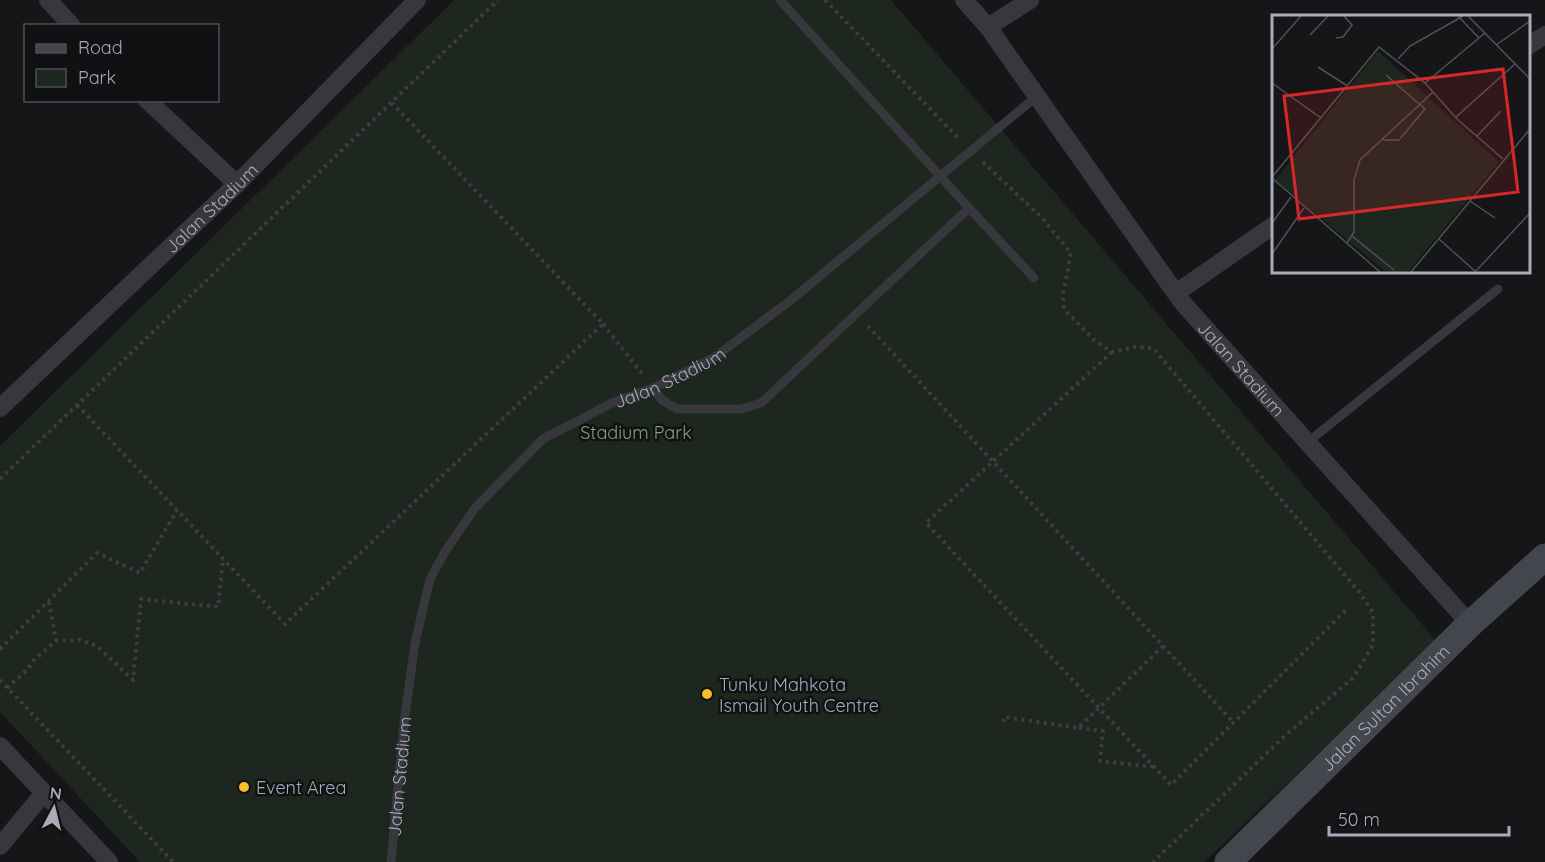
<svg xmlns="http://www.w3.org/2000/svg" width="1545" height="862" viewBox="0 0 1545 862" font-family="Quicksand,sans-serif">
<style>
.green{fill:#1d261f}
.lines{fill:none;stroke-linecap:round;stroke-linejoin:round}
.path{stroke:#3c3e44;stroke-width:4;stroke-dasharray:3 4.5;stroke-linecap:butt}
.lane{stroke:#37373d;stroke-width:9}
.street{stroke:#37373d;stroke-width:18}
.secondary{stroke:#44464d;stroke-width:27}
.poi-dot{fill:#febc28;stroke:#111113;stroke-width:2}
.labels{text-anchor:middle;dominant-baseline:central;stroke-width:5;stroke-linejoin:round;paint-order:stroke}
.street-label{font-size:18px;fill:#a7acb9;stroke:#111113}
.park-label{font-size:18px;fill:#7da580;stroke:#111113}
.poi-label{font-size:18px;fill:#a7acb9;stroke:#111113;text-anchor:start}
.inset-road{fill:none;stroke:#505258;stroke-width:1.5}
.view{fill:#d62828;fill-opacity:0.15;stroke:#d62828;stroke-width:3}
.inset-edge{fill:none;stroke:#a7acb9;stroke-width:3}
</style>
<rect width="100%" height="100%" fill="#161618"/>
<!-- green -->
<path class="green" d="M 454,0 L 891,0 L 1437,642 L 1204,862 L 140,862 L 0,712 L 0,446 Z"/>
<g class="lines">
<!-- path -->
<path class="path" d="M 825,0 L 960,140
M 983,162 L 1042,218 L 1071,253 L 1063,294 L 1064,309 L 1094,340 L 1112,352 L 1135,347 L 1153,348 L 1360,593 L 1373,613 L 1373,645 L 1353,678 L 1289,732 L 1153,862
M 603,324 L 643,375
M 868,326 L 1163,646 L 1078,728 L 1004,717 L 1003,724
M 1112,352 L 926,523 L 1171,785 L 1346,610
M 77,405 L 285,624 L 603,324 L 392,103
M 0,479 L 498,0
M 49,602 L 56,641
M 1163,646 L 1234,723
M 0,649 L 97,553 L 140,573 L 177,510
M 0,680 L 173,862
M 7,688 L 27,670 L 34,660 L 56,641 L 80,640 L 97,646 L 133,680 L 141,599 L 218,607 L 223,560
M 1079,728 L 1103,731 L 1100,761 L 1154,767"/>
<!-- lane -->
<g class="lane">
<path d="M 969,208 L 1034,278"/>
<path d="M 653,388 L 662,400 L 677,409 L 741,409 L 761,403 L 969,208 L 780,0"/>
<path d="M 1308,442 L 1498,289"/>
<path id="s1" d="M 391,862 L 404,723 L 415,643 L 430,579 L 446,550 L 475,508 L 543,439 L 612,403 L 653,388 L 715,357 L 791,300 L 1037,96"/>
</g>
<!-- street -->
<g class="street">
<path d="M 48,0 L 72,26"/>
<path id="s2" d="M 964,0 L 988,27 L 1182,302 L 1470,624"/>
<path d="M 988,27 L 1030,0"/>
<path d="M 1528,46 L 1545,35"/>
<path d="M 147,100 L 237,184"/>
<path d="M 1176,293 L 1274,225"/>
<path id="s3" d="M 0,408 L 237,184 L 417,0"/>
<path d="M 0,746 L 109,862"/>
<path d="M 0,846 L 44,793"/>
</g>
<!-- secondary -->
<path class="secondary" id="s4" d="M 1228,862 L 1470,624 L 1545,557"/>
</g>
<!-- markers -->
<g class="poi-dot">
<circle cx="707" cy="694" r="6"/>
<circle cx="244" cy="787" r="6"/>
</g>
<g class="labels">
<!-- street labels -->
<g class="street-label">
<text stroke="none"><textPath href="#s3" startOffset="291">Jalan Stadium</textPath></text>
<text stroke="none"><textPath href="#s2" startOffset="462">Jalan Stadium</textPath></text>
<text stroke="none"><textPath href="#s1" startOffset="608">Jalan Stadium</textPath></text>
<text stroke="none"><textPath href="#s4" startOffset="220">Jalan Sultan Ibrahim</textPath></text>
<text stroke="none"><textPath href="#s1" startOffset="86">Jalan Stadium</textPath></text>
</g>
<!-- park labels -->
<g class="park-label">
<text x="636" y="432">Stadium Park</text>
</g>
<!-- poi labels -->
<g class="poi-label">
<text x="719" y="684">Tunku Mahkota<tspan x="719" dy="21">Ismail Youth Centre</tspan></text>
<text x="256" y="787">Event Area</text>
</g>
</g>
<!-- overview -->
<g transform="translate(1272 15)">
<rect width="258" height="258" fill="#161618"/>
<path d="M 106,36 L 227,147 L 136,257 L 114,257 L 3,165 Z" fill="#1d261f"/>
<path class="inset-road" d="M 186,1 L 207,23M 196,1 L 258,64M 38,20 L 56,1M 64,23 L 71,22 L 80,10 L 72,1M 224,30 L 258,6M 0,34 L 29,1M 126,44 L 138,31 L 191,1M 46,52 L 74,70M 0,68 L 49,103M 153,68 L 213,18M 184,102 L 243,49M 205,121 L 229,96M 111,125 L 127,125 L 153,94 L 114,60M 0,162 L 107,32 L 153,68 L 185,104 L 231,144M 0,163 L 108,257M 198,186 L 223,203M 0,208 L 19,182M 80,221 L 122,255M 167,224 L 204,257M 75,228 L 82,217 L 82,165 L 88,145 L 161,77M 0,239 L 32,193M 139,257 L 258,114M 203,257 L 258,198"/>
<path class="view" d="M 231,54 L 246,177 L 27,204 L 12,81 Z"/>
<rect width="258" height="258" class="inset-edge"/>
</g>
<!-- legend -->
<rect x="24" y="24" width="195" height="78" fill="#111113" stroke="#4d4f55" stroke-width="1.5"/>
<rect x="36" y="44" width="30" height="9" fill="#44464d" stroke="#4d4f55" stroke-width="1.5"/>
<text x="78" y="54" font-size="18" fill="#a7acb9">Road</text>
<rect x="36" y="69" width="30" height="18" fill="#1d261f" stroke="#4d4f55" stroke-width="1.5"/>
<text x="78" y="84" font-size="18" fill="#a7acb9">Park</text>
<!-- north arrow -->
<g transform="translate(54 808) rotate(7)" stroke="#111113" stroke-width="4.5" paint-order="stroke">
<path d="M0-4.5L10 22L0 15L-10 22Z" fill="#a7acb9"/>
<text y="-9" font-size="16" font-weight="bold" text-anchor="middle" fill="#a7acb9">N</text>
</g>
<!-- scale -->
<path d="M1329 826v9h180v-9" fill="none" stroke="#a7acb9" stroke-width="3"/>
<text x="1338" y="826" font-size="18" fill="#a7acb9" stroke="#111113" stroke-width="4.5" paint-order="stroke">50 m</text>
</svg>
